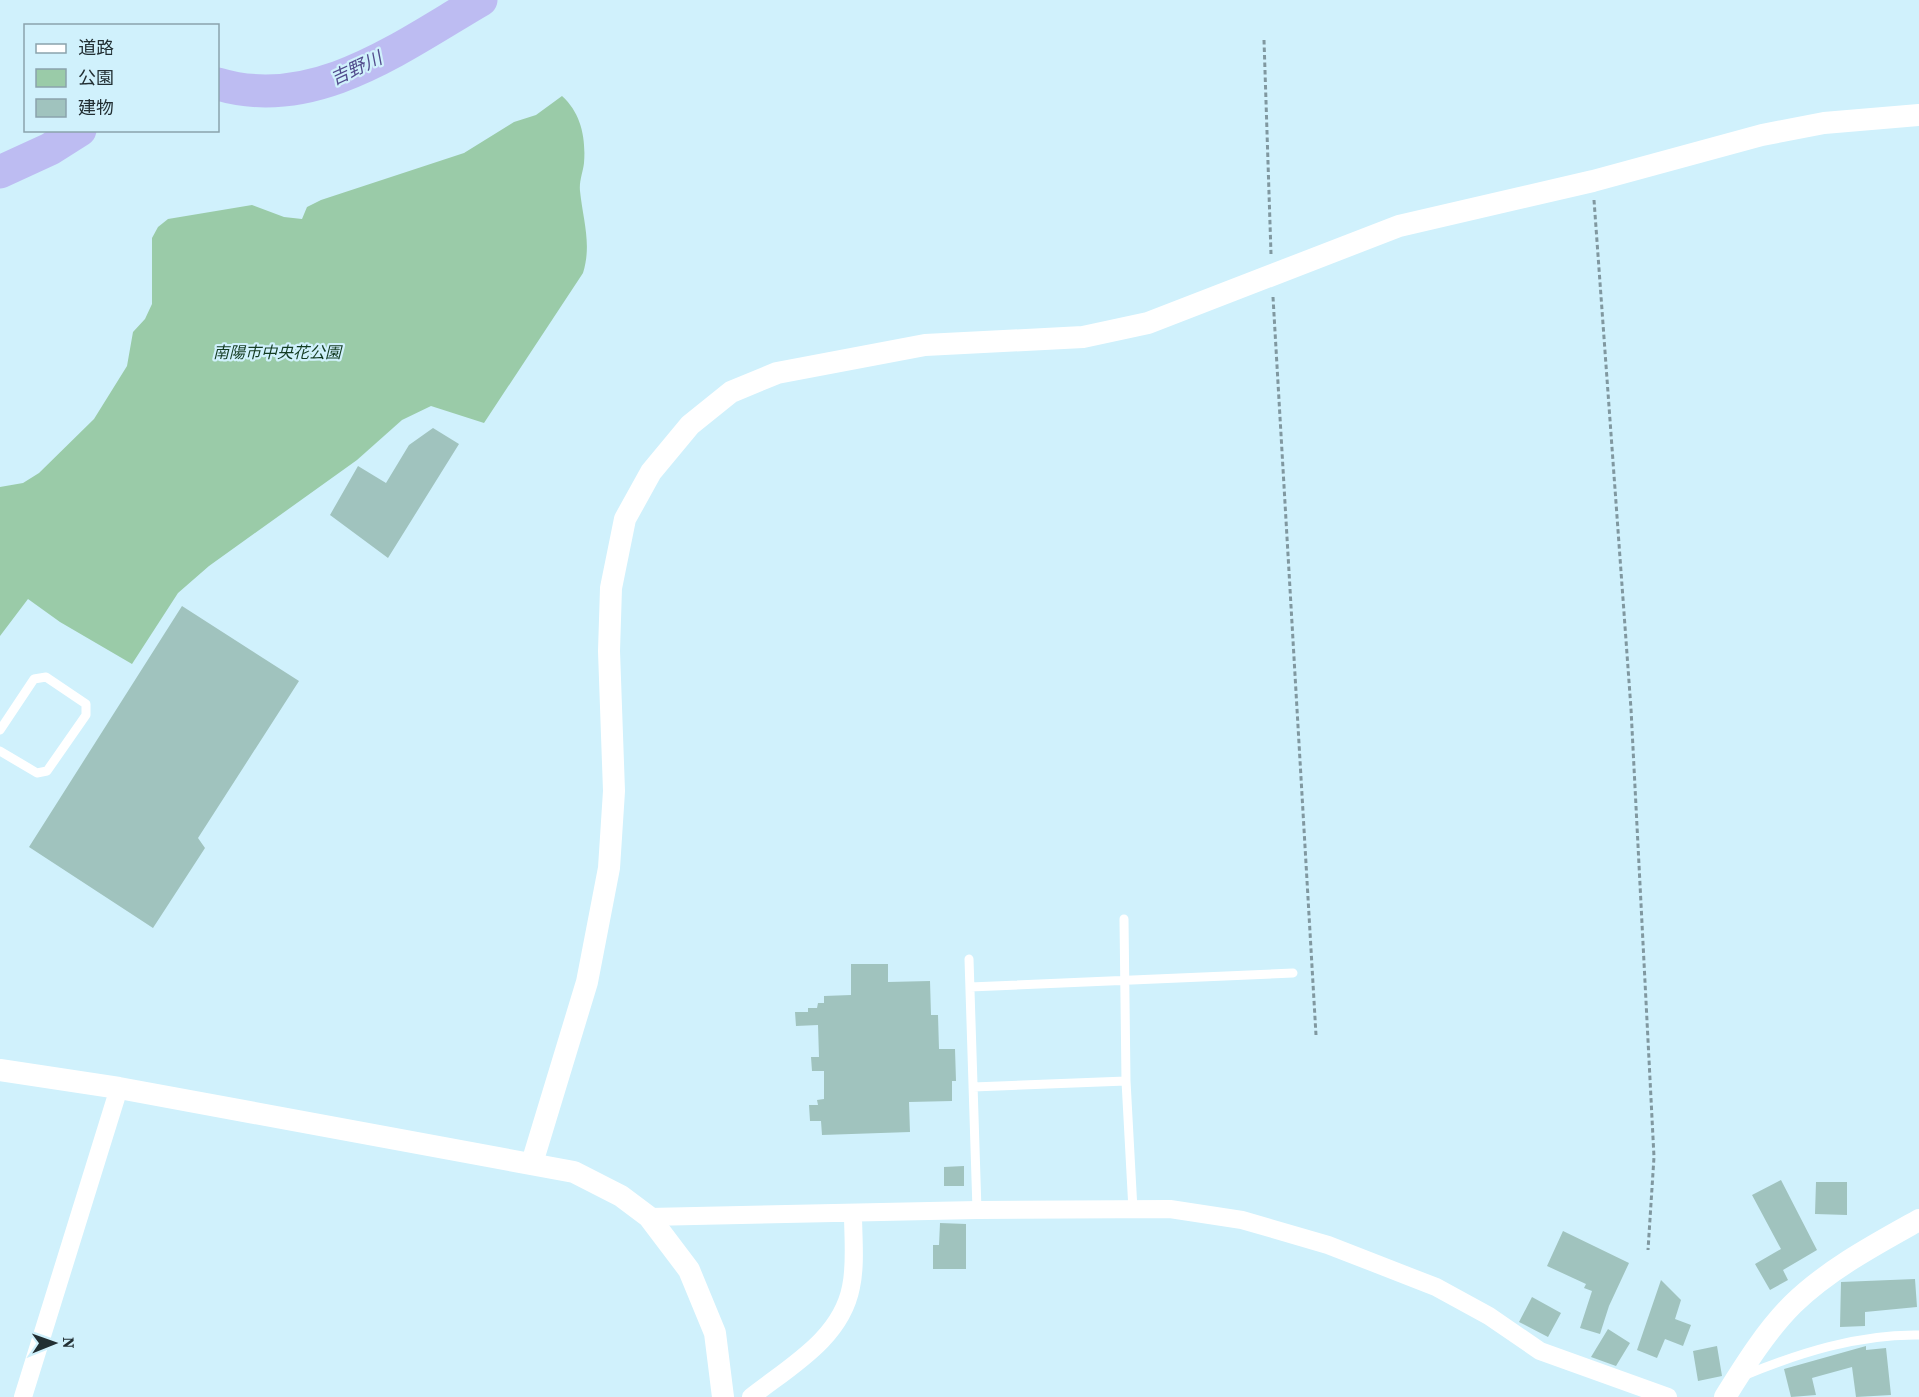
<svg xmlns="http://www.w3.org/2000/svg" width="1919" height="1397" viewBox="0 0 1919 1397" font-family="'Source Serif 4','Noto Sans JP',serif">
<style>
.green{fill:#9acba8}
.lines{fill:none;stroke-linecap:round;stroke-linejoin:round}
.river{stroke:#bdbcf2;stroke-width:33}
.building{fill:#a0c3be}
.path{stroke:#8098a0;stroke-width:3;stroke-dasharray:4.5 3;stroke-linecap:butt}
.service{stroke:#fff;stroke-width:9}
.minor{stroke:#fff;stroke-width:18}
.tertiary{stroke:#fff;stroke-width:22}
.labels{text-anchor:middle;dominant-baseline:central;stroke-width:4.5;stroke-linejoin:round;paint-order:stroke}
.park-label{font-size:16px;font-style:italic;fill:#133b22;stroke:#d0f1fc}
.water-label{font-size:18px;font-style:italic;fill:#524c8d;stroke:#d0f1fc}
</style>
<rect width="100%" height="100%" fill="#d0f1fc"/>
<!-- green -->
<path class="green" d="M 562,96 C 581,113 586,138 584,163 C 583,172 579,181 580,191 C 583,220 592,244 583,273 L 484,423 L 431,406 L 402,420 L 357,460 L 209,566 L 178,593 L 132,664 L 60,622 L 28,599 L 0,636 L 0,487 L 23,483 L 39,473 L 94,419 L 127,366 L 133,332 L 145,319 L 152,304 L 152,238 L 158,227 L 168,219 L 252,205 L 284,217 L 302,219 L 307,207 L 321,200 L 464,153 L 514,122 L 536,115 Z"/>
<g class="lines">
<!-- river -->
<path class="river" d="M 218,84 C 314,113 402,46 481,0
M 0,172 L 50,149 L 80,130"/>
</g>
<!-- building -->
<path class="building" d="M 433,428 L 459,444 L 388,558 L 330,515 L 358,466 L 386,483 L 409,445 Z
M 182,606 L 299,681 L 198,838 L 205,848 L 153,928 L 29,847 Z
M 851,964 L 888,964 L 888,982 L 930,981 L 931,1015 L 938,1015 L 939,1049 L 955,1049 L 956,1081 L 952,1081 L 952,1101 L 909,1102 L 910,1132 L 822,1135 L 821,1121 L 810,1121 L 809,1105 L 818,1105 L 817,1100 L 824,1099 L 824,1071 L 812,1071 L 811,1057 L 819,1057 L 818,1025 L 796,1026 L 795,1012 L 808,1012 L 808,1008 L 817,1008 L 818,1003 L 824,1003 L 824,996 L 851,995 Z
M 964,1166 L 964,1186 L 944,1186 L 944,1167 Z
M 1781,1180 L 1817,1250 L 1783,1270 L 1788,1280 L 1770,1290 L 1755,1264 L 1781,1249 L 1752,1195 Z
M 1816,1182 L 1847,1182 L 1847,1215 L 1815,1214 Z
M 940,1223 L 966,1224 L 966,1269 L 933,1269 L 933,1245 L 939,1245 Z
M 1563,1231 L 1629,1263 L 1609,1306 L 1600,1334 L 1580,1328 L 1592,1291 L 1584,1288 L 1586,1284 L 1547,1266 Z
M 1915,1279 L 1917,1307 L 1865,1312 L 1865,1326 L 1840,1327 L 1841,1282 Z
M 1661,1280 L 1681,1300 L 1675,1319 L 1691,1325 L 1683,1346 L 1665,1339 L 1657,1358 L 1637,1350 Z
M 1532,1297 L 1561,1313 L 1548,1337 L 1519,1322 Z
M 1608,1329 L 1630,1343 L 1616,1366 L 1591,1357 Z
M 1717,1346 L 1722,1376 L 1698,1381 L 1693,1351 Z
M 1866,1346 L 1866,1350 L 1886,1348 L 1891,1395 L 1856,1397 L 1852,1367 L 1812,1378 L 1816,1395 L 1791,1397 L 1784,1369 Z"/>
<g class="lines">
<!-- path -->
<path class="path" d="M 1264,40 L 1271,254
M 1594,200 L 1631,709 L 1654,1157 L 1648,1250
M 1273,297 L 1316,1035"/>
<!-- service -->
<path class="service" d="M 0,730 L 34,679 L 46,677 L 86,704 L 86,715 L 47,771 L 37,773 L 0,751
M 1124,919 L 1126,1081 L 1133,1210
M 969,959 L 977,1210
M 970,987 L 1293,973
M 973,1087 L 1126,1081
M 1743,1376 C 1799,1353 1858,1334 1919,1335"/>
<!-- minor -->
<path class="minor" d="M 649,1217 L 977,1210 L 1170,1209 L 1242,1220 L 1328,1245 L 1436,1287 L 1489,1316 L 1540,1351 L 1668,1397
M 23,1397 L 119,1088
M 751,1397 C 789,1367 841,1339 851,1287 C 856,1264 853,1237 853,1213"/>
<!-- tertiary -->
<path class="tertiary" d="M 0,1070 L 119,1088 L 574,1172 L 621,1196 L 649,1217 L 689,1270 L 715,1333 L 723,1397
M 532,1163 L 587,982 L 609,868 L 614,791 L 609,651 L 611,588 L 625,519 L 651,472 L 690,425 L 731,392 L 777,373 L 925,345 L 1083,337 L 1148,323 L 1399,226 L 1593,181 L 1762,135 L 1824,123 L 1919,115
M 1725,1397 C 1745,1365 1766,1331 1793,1304 C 1829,1269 1876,1244 1919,1220"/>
</g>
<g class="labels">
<!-- park labels -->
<g class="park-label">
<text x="277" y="352">南陽市中央花公園</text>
</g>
<!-- water labels -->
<g class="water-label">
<text transform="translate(356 68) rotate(-25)">吉野川</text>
</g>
</g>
<!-- legend -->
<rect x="24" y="24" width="195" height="108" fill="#d0f1fc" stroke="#8aa3ac" stroke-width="1.5"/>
<rect x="36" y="44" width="30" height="9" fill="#ffffff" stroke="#8aa3ac" stroke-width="1.5"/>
<text x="78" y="54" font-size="18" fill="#222f33">道路</text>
<rect x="36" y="69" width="30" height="18" fill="#9acba8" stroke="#8aa3ac" stroke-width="1.5"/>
<text x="78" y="84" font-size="18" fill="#222f33">公園</text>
<rect x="36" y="99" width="30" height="18" fill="#a0c3be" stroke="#8aa3ac" stroke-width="1.5"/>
<text x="78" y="114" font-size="18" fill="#222f33">建物</text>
<!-- north arrow -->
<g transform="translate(54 1343) rotate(89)" stroke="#d0f1fc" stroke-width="4.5" paint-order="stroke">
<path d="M0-4.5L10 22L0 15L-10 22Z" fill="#222f33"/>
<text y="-9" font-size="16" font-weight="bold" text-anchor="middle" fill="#222f33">N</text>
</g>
</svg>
